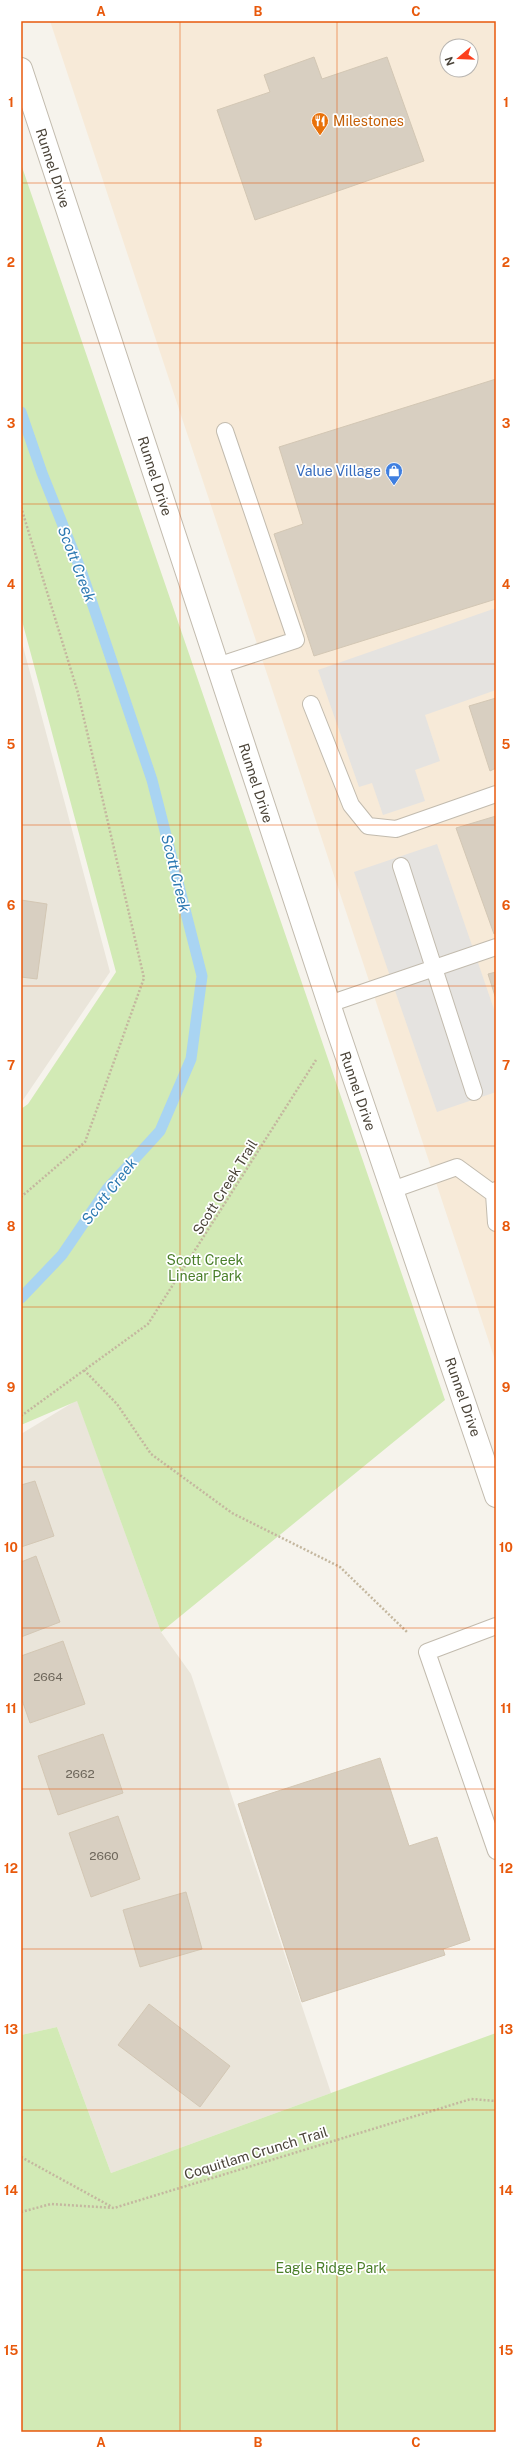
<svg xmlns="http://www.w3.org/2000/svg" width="517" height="2453" viewBox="0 0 517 2453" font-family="'Public Sans',sans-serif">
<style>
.residential{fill:#eae5da}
.commercial{fill:#f7ead8;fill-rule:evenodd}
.green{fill:#d2eab5}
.parking{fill:#e5e3e0}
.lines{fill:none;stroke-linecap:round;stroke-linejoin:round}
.stream{stroke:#a9d4f2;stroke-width:11}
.building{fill:#d8cfc1;stroke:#d3c7b4}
.lane-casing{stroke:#c2bbae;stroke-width:18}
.street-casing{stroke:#c2bbae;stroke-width:24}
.path{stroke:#c4b79f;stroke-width:2.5;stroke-dasharray:2 2;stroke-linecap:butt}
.lane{stroke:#fff;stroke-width:16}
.street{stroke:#fff;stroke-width:22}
.grid{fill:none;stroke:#e8590c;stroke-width:1;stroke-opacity:0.55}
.labels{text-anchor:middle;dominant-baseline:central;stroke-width:3.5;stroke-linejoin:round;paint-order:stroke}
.number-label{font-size:12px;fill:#6e675b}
.food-label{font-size:14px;fill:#c56008;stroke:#fff;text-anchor:start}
.street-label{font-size:14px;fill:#4b4439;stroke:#fff}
.shop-label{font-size:14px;fill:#366cbe;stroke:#fff;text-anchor:end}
.park-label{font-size:14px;fill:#4a7f2a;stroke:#fff}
.water-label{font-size:15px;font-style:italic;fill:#2e7ab2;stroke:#fff}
.neatline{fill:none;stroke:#e8590c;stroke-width:1.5}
.grid-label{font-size:13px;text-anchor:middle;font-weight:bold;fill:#e8590c}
</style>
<rect width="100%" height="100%" fill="#f6f3ec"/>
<!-- residential -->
<path class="residential" d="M 21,639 L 110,972 L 21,1103 Z
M 77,1400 L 161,1632 L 191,1674 L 331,2093 L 111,2173 L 57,2027 L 21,2035 L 21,1434 Z"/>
<!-- commercial -->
<path class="commercial" d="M 50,21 L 496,21 L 496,1363 ZM 447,46 L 471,46 L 471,70 L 447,70 Z"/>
<!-- green -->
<path class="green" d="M 21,164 L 445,1400 L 161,1632 L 77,1401 L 21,1425 L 21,1109 L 28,1104 L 116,972 L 21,617 Z
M 57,2027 L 111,2173 L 496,2033 L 496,2432 L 21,2432 L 21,2035 Z"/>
<!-- parking -->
<path class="parking" d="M 496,608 L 496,690 L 425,715 L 440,761 L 415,770 L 425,801 L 383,815 L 372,783 L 359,787 L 318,670 Z
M 437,844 L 496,1015 L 496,1092 L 437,1112 L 354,872 Z"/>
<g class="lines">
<!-- stream -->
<path class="stream" d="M 21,412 L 42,473 L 82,573 L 152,780 L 202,976 L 191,1059 L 160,1131 L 107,1189 L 62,1255 L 21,1298"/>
</g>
<!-- building -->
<path class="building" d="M 314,57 L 322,79 L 387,57 L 424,161 L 255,220 L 217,110 L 270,92 L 264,75 Z
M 496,379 L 496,599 L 314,656 L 274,534 L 303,524 L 279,447 Z
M 496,698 L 496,768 L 490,771 L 469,706 Z
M 496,816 L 496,933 L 494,934 L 456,828 Z
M 21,900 L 47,904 L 37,979 L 21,977 Z
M 496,972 L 496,999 L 488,974 Z
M 35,1481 L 54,1536 L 21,1547 L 21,1485 Z
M 36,1556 L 60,1622 L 21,1637 L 21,1562 Z
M 63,1641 L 85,1704 L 30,1723 L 21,1697 L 21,1656 Z
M 103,1734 L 123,1793 L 58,1815 L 38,1756 Z
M 380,1758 L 409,1846 L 437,1837 L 470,1940 L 443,1949 L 445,1955 L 302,2002 L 238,1804 Z
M 118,1816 L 140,1879 L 91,1897 L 69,1833 Z
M 186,1892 L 202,1949 L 140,1967 L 123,1910 Z
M 149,2004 L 230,2066 L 200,2107 L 118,2045 Z"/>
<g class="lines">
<defs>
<path id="lane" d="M 217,666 L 296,640 L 225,431
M 311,704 L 351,805 L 368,826 L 396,829 L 496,794
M 401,866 L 474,1092
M 329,1004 L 496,947
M 392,1190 L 457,1167 L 494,1194 L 496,1190
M 494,1194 L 496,1223
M 496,1626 L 427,1652 L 496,1851"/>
<path id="street" d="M 21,69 L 337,1028 L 496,1496"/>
</defs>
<!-- lane casing -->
<use href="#lane" class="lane-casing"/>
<!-- street casing -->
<use href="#street" class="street-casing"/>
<!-- path -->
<path class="path" d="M 21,507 L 78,693 L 144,978 L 85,1142 L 21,1197
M 84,1370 L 117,1404 L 151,1454 L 232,1513 L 340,1567 L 408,1633
M 21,1416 L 148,1324 L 316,1060
M 21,2157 L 112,2207
M 21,2212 L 51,2204 L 114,2208 L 471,2099 L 496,2101"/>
<!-- lane -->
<use href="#lane" class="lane"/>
<!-- street -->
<use href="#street" class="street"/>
</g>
<!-- grid -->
<path class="grid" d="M 180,21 L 180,2432M 337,21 L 337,2432M 21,183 L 496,183M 21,343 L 496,343M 21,504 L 496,504M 21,664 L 496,664M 21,825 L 496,825M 21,986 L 496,986M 21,1146 L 496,1146M 21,1307 L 496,1307M 21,1467 L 496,1467M 21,1628 L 496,1628M 21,1789 L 496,1789M 21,1949 L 496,1949M 21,2110 L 496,2110M 21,2270 L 496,2270"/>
<!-- icons -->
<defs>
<symbol id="restaurant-pin" viewBox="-11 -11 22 30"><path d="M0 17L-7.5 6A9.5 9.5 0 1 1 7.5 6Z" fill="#e8710a" stroke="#fff"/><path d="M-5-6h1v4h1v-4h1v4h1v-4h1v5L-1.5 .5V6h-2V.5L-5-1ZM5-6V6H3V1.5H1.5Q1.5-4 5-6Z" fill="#fff"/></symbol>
<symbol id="shop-pin" viewBox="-11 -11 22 30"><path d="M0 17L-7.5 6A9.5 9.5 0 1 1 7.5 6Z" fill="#3f7fe0" stroke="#fff"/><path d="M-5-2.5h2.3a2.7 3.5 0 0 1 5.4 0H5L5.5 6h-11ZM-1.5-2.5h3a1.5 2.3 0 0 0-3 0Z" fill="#fff"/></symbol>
</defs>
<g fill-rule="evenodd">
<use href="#restaurant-pin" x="310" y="111" width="20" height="27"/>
<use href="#shop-pin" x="384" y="461" width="20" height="27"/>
</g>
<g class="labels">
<!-- number labels -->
<g class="number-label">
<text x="48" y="1677">2664</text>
<text x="80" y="1774">2662</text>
<text x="104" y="1856">2660</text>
</g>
<!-- food labels -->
<g class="food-label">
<text x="333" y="121">Milestones</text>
</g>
<!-- street labels -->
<g class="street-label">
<text transform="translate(53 168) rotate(72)">Runnel Drive</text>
<text transform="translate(155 476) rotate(72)">Runnel Drive</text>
<text transform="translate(256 783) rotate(72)">Runnel Drive</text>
<text transform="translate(358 1091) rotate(71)">Runnel Drive</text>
<text transform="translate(225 1187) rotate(-58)">Scott Creek Trail</text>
<text transform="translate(463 1397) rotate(71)">Runnel Drive</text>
<text transform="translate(256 2153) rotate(-17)">Coquitlam Crunch Trail</text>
</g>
<!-- shop labels -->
<g class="shop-label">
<text x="381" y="471">Value Village</text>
</g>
<!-- park labels -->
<g class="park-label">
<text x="205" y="1260">Scott Creek<tspan x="205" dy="16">Linear Park</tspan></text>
<text x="331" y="2268">Eagle Ridge Park</text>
</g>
<!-- water labels -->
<g class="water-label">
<text transform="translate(77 564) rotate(69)">Scott Creek</text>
<text transform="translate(176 873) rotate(76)">Scott Creek</text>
<text transform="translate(109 1191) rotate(-52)">Scott Creek</text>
</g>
</g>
<!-- border -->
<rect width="517" height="2453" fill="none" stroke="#ffffff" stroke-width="44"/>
<!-- north arrow -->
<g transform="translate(459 58) rotate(251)"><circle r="19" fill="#ffffff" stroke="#b7b4b0"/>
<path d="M0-3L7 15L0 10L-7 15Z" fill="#fc3f1d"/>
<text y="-6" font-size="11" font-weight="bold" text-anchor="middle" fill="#4b4439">N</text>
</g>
<rect x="22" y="22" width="473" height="2409" class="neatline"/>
<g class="grid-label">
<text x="101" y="16">A</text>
<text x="258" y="16">B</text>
<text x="416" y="16">C</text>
<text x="11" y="107">1</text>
<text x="506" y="107">1</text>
<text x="11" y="267">2</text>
<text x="506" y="267">2</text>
<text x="11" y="428">3</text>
<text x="506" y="428">3</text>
<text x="11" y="589">4</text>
<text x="506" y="589">4</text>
<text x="11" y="749">5</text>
<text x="506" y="749">5</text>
<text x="11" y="910">6</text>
<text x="506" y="910">6</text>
<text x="11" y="1070">7</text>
<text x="506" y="1070">7</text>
<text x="11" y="1231">8</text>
<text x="506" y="1231">8</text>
<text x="11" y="1392">9</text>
<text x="506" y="1392">9</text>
<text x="11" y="1552">10</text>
<text x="506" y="1552">10</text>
<text x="11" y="1713">11</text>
<text x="506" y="1713">11</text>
<text x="11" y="1873">12</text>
<text x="506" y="1873">12</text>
<text x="11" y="2034">13</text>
<text x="506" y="2034">13</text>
<text x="11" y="2195">14</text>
<text x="506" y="2195">14</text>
<text x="11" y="2355">15</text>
<text x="506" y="2355">15</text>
<text x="101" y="2447">A</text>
<text x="258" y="2447">B</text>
<text x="416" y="2447">C</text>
</g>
</svg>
